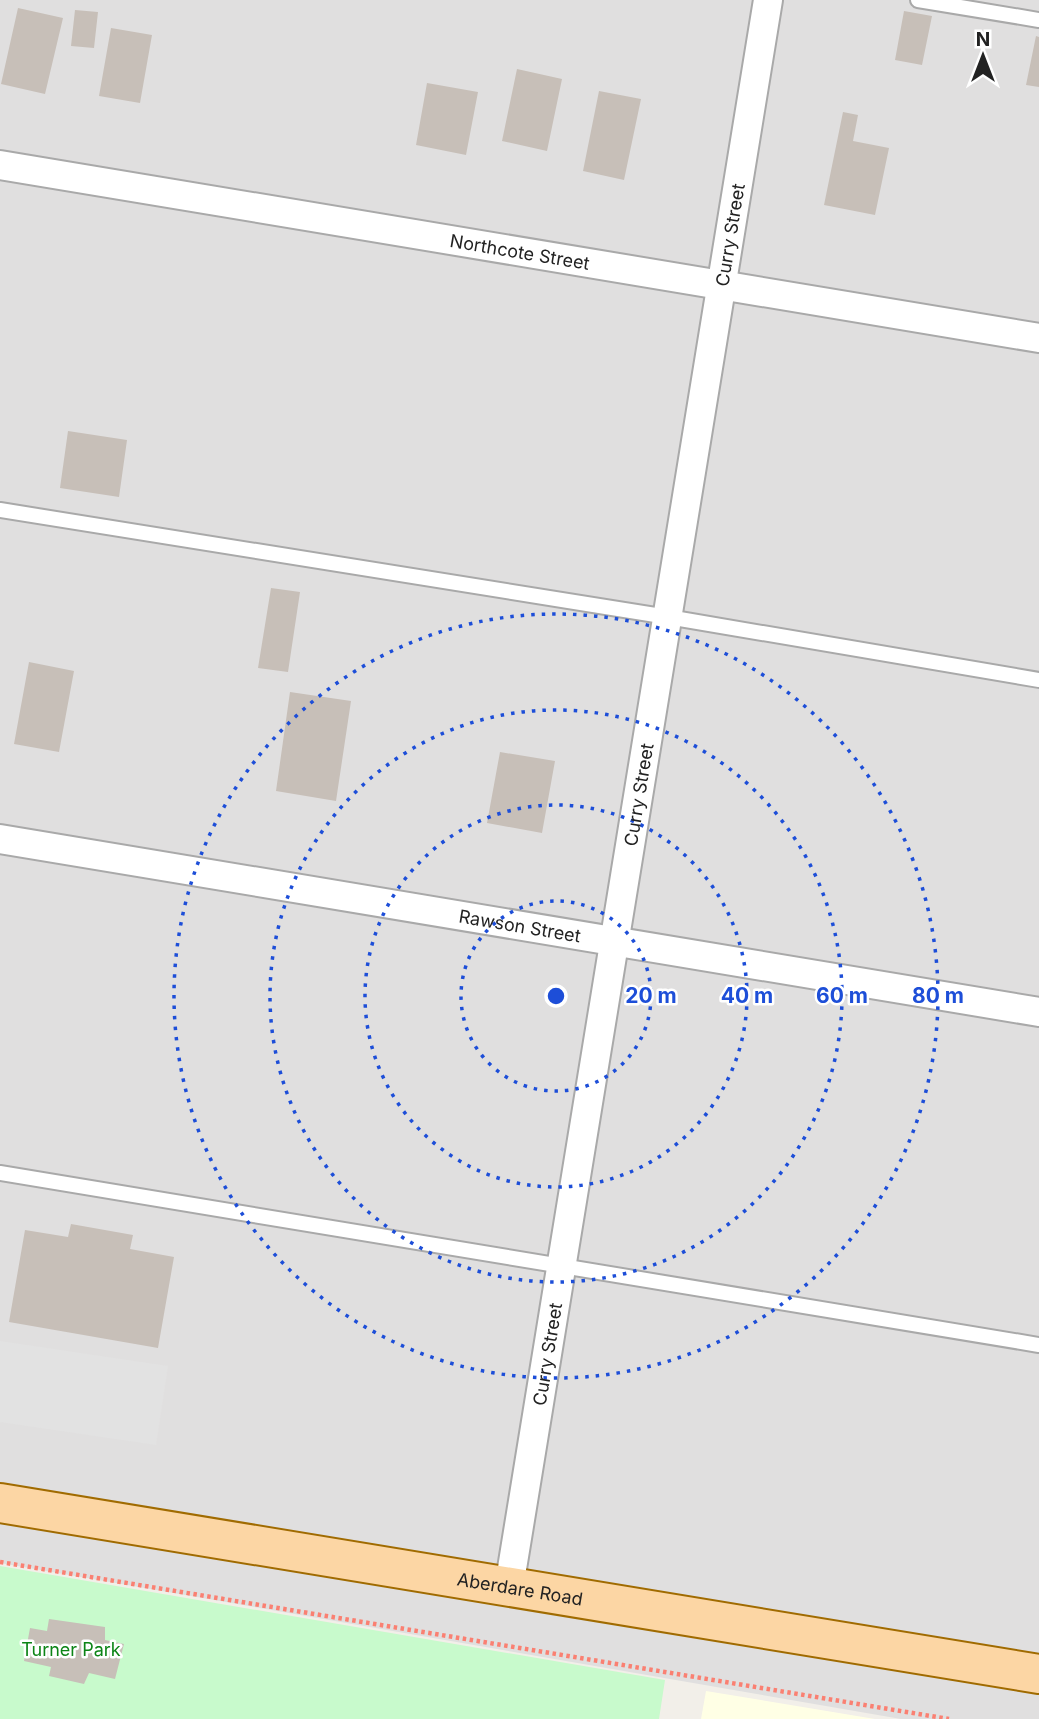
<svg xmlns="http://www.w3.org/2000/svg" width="1039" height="1719" viewBox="0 0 1039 1719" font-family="Inter,sans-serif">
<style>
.residential{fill:#e0dfdf}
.education{fill:#ffffe5}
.park{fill:#c8facc}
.parking{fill:#e2e2e2}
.building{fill:#c7bfb8}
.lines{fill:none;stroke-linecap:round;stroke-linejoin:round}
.lane-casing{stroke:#a9a9a9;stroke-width:18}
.street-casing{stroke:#a9a9a9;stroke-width:32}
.primary-casing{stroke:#a06b00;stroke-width:42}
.path{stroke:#fa8072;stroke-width:4.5;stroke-dasharray:3.5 3.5;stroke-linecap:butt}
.lane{stroke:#fff;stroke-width:14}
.street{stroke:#fff;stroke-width:28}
.primary{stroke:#fcd6a4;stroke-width:38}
.ring{fill:none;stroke:#1d4ed8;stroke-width:3.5;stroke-dasharray:3.5 7}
.labels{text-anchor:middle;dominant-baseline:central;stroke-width:5;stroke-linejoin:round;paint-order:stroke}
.street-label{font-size:18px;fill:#222;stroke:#fff}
.park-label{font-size:18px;fill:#0c8416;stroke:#fff}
.centre{fill:#1d4ed8;stroke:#fff;stroke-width:3.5}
.ring-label{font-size:21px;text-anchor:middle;font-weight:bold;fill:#1d4ed8;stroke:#fff;stroke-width:5;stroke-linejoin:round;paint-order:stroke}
</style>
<rect width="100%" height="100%" fill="#f2efe9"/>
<!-- residential -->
<path class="residential" d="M 0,0 L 1039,0 L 1039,1719 L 901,1719 L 0,1563 Z"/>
<!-- education -->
<path class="education" d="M 706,1691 L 875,1719 L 701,1719 Z"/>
<!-- park -->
<path class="park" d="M 0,1566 L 665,1680 L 659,1719 L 0,1719 Z"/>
<!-- parking -->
<path class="parking" d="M 0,1341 L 168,1366 L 156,1445 L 0,1422 Z"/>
<!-- building -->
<path class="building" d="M 18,8 L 63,18 L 45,94 L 1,84 Z
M 75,10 L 98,12 L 94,48 L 71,46 Z
M 904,11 L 932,16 L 922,65 L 895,60 Z
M 111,28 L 152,35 L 140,103 L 99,96 Z
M 1036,36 L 1039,37 L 1039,87 L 1026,85 Z
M 517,69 L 562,79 L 547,151 L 502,141 Z
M 427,83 L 478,92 L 466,155 L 416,145 Z
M 599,91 L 641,99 L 624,180 L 583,171 Z
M 843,112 L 858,115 L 853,141 L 889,148 L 875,215 L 824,205 Z
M 68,431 L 127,440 L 119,497 L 60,488 Z
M 271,588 L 300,592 L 288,672 L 258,668 Z
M 29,662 L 74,671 L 59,752 L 14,744 Z
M 290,692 L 351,701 L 336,801 L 276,791 Z
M 500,752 L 555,761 L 542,833 L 487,823 Z
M 71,1224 L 133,1235 L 130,1249 L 174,1257 L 158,1348 L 9,1322 L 25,1230 L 68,1237 Z
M 49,1619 L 105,1627 L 105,1640 L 124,1644 L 115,1679 L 89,1673 L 84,1684 L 49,1676 L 51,1667 L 24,1661 L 30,1628 L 47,1631 Z"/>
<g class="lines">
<defs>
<path id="lane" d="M 918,0 L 1039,20
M 0,510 L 668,617 L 1039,680
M 0,1173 L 1039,1345"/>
<g id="street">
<path id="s1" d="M 0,165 L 1039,338"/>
<path id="s2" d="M 0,839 L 1039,1012"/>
<path id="s3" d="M 509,1587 L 768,0"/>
</g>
<g id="primary">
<path id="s4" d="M 0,1503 L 1039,1674"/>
</g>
</defs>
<!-- lane casing -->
<use href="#lane" class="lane-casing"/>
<!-- street casing -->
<use href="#street" class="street-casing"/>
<!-- primary casing -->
<use href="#primary" class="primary-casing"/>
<!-- path -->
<path class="path" d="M 0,1562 L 949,1719"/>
<!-- lane -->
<use href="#lane" class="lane"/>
<!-- street -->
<use href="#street" class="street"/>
<!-- primary -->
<use href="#primary" class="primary"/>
</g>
<!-- distance rings -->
<g class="ring">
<circle cx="556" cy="996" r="95"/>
<circle cx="556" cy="996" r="191"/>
<circle cx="556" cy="996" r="286"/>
<circle cx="556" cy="996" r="382"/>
</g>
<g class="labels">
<!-- street labels -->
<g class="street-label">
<text stroke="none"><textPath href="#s3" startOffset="1370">Curry Street</textPath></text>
<text stroke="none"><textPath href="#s1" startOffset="527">Northcote Street</textPath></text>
<text stroke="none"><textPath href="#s3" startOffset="803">Curry Street</textPath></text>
<text stroke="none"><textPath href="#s2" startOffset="527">Rawson Street</textPath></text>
<text stroke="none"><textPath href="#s3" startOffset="236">Curry Street</textPath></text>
<text stroke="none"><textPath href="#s4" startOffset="527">Aberdare Road</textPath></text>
</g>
<!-- park labels -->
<g class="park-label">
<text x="71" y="1649">Turner Park</text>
</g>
</g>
<circle cx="556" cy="996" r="10" class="centre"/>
<g class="ring-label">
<text x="651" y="1003">20 m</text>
<text x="747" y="1003">40 m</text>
<text x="842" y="1003">60 m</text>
<text x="938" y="1003">80 m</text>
</g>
<!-- north arrow -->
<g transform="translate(983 56)" stroke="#ffffff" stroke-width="5" paint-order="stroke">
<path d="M0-5L12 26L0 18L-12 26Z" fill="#222222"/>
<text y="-10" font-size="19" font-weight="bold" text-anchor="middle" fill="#222222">N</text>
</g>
</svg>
